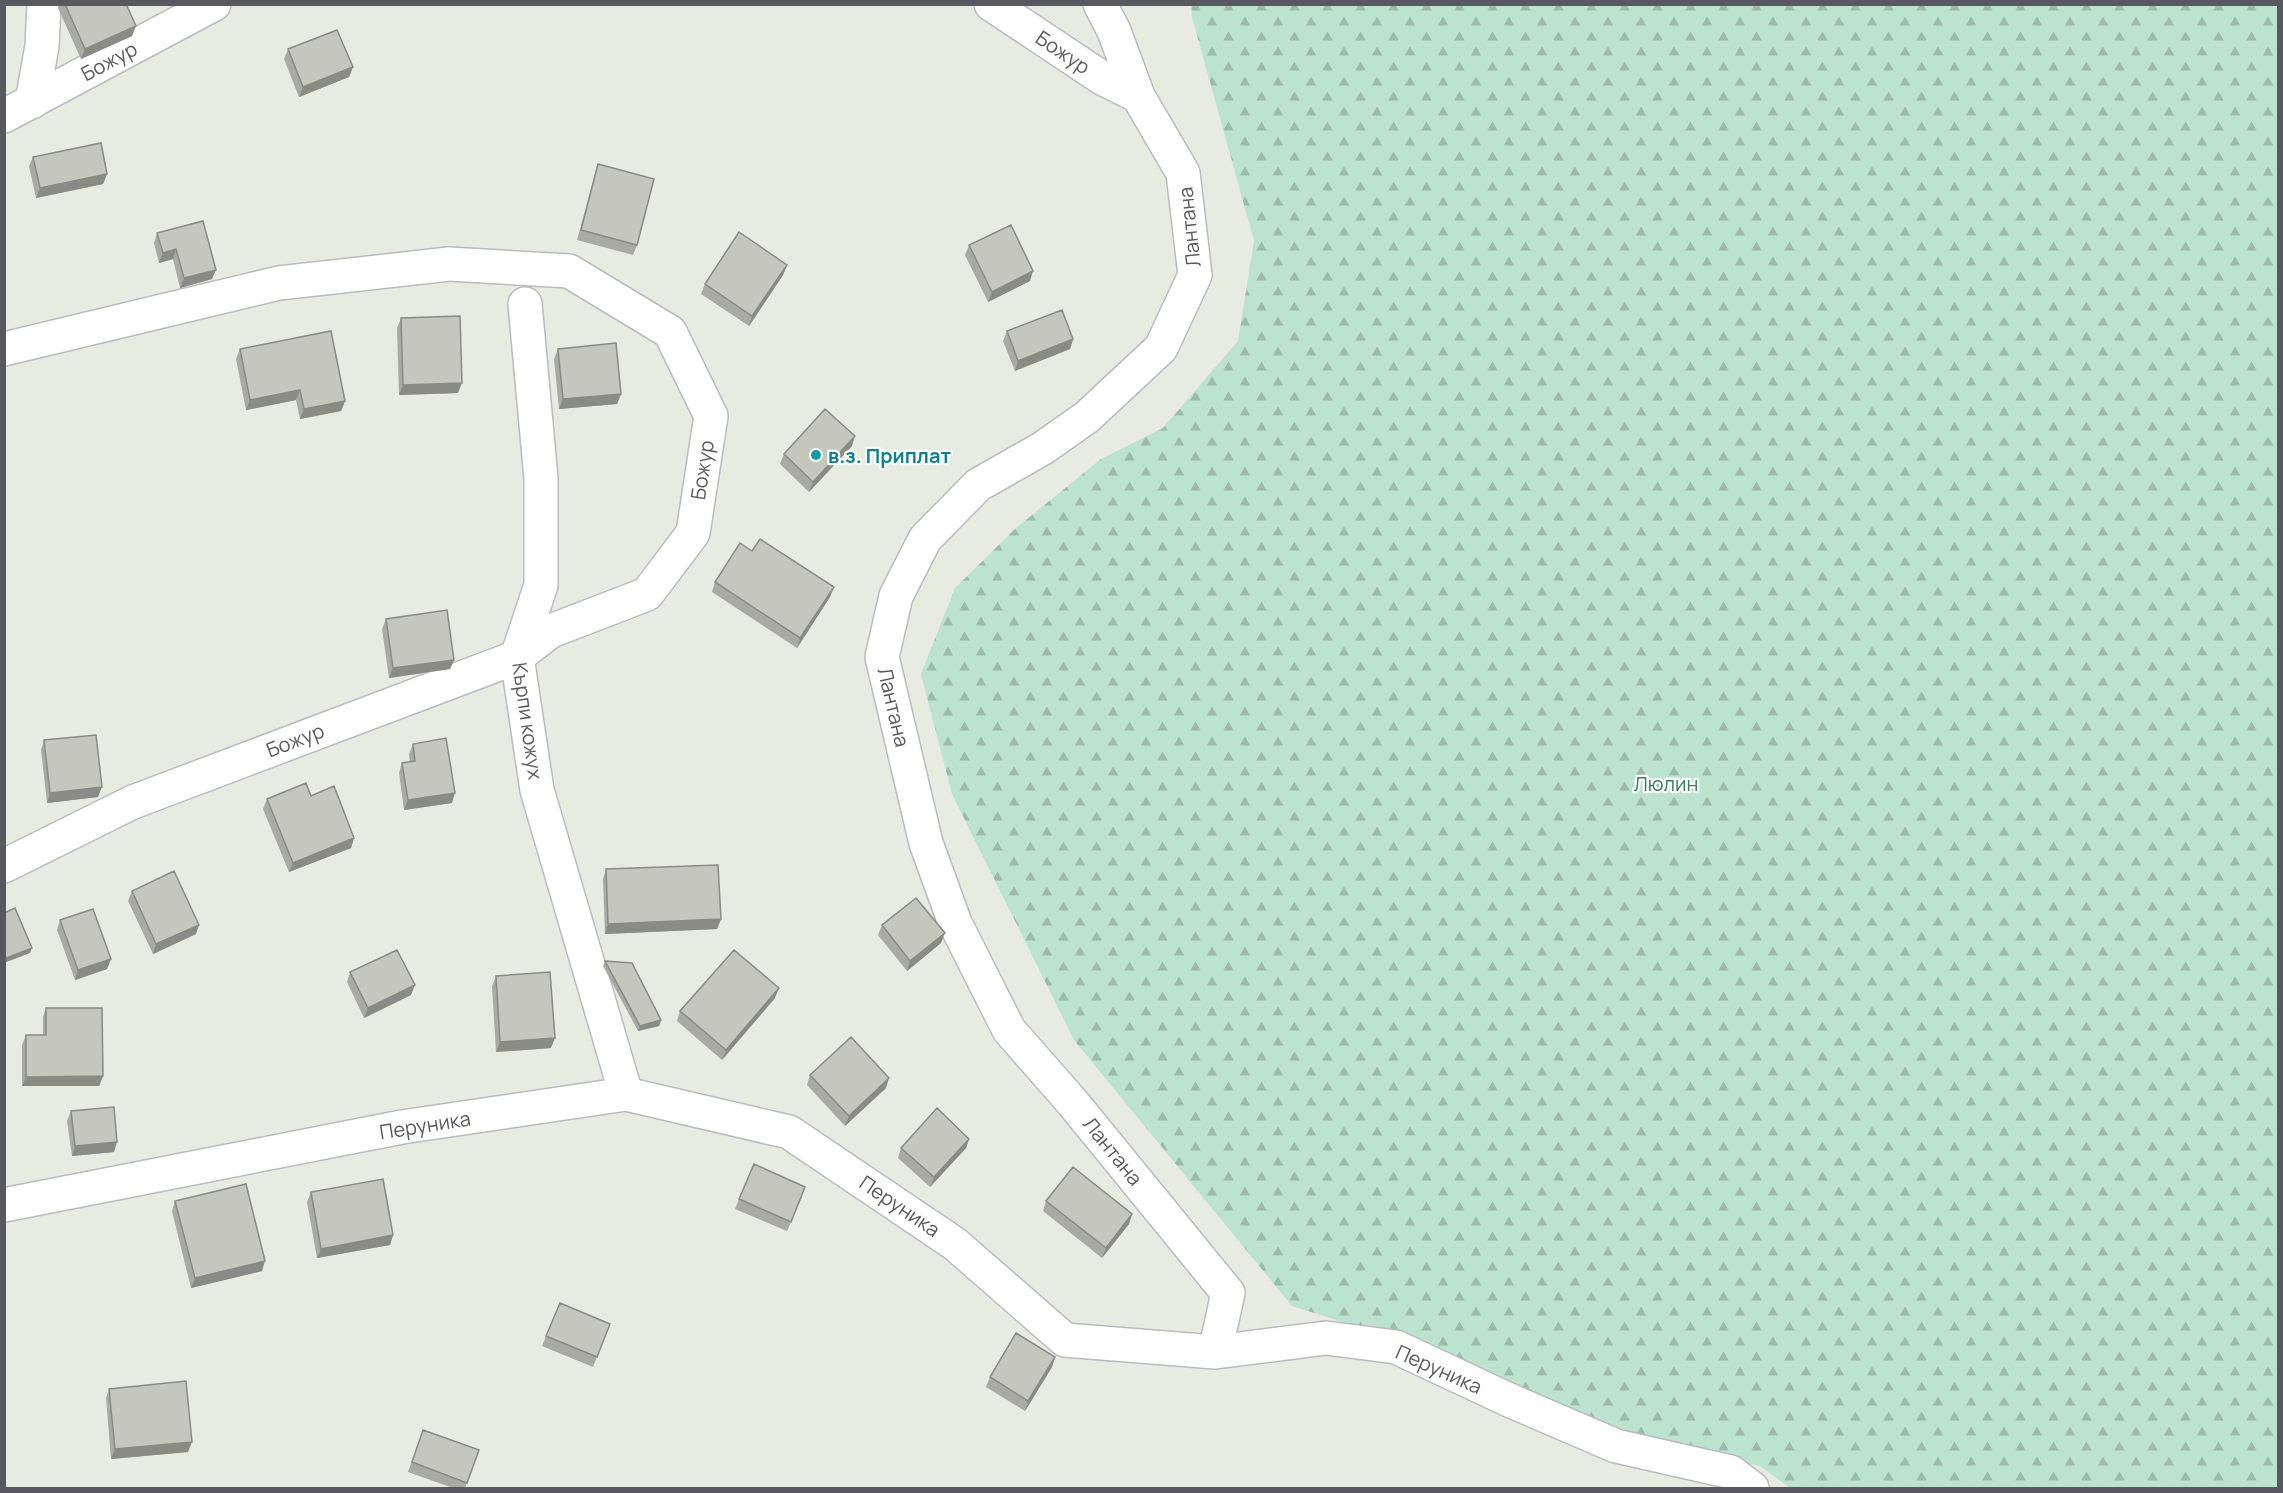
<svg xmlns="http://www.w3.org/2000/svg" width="2283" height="1493" viewBox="0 0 2283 1493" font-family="Manrope,sans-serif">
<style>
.forest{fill:url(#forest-firs)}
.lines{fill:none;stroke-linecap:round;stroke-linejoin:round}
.minor-casing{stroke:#bbbac1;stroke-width:36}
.minor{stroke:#fff;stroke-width:33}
.wall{fill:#a9aaa2}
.shaded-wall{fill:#8a8b84}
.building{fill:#c5c6bc;stroke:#8a8b84;stroke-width:1.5}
.culture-dot{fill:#0f9aa8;stroke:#fff;stroke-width:2}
.labels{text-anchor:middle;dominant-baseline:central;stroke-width:4.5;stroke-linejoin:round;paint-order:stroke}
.street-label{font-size:20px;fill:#595860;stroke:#fff}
.culture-label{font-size:20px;font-weight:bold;fill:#0d838f;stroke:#fff;text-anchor:start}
.park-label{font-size:20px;fill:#37815d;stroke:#fff}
</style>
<defs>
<pattern id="forest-firs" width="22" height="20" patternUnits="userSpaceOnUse" patternTransform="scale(1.5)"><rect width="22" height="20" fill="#bce3ce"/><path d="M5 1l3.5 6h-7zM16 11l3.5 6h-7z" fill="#9cbbab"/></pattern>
</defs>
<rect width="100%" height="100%" fill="#e8ebdf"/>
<!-- forest -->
<path class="forest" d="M 1191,5 L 2278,5 L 2278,1487 L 2276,1488 L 1790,1488 L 1760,1466 L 1586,1429 L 1444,1354 L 1292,1306 L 1074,1040 L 952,794 L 921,674 L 955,588 L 1016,528 L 1101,459 L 1163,428 L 1238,341 L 1254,241 L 1192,17 Z"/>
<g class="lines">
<defs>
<path id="minor" d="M 991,4 L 1102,78 L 1138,96
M 1100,4 L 1114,31 L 1138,96 L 1183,173 L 1195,275 L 1161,348 L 1087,417 L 1043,448 L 978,485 L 925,539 L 896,596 L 882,657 L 926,843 L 955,923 L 1009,1030 L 1073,1103 L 1228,1293 L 1215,1352
M 32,102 L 42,46 L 44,4
M 4,116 L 214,4
M 525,304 L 541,478 L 541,585 L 517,657 L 537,790 L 626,1094
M 4,349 L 279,283 L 449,264 L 569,271 L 670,332 L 711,416 L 693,533 L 647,594 L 551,631 L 517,657 L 133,802 L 4,866
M 4,1205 L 402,1127 L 626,1094 L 789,1132 L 955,1244 L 1065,1340 L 1215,1352 L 1326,1338 L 1396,1347 L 1509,1400 L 1616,1446 L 1731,1472 L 1752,1488"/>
</defs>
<!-- minor casing -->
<use href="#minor" class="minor-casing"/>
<!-- minor -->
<use href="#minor" class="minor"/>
</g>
<!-- wall -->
<path class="wall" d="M 59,4 L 126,4 L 132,36 L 81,59 L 58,8 Z
M 288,49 L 353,67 L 349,77 L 299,97 L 284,59 Z
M 33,157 L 107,174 L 103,184 L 36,198 L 29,166 Z
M 598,164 L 637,245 L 633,255 L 577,240 L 595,174 Z
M 157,233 L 212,279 L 180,288 L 173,259 L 159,263 L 154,243 Z
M 969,245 L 1030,281 L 988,302 L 965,255 Z
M 787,265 L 783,275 L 749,326 L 701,294 L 705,284 Z
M 401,318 L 458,393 L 399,395 L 397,328 Z
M 1007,331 L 1073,339 L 1070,349 L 1015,371 L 1003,341 Z
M 240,349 L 345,401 L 341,411 L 300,419 L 296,400 L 246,410 L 236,359 Z
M 558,349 L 621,394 L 617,404 L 559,409 L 554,359 Z
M 852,446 L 809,492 L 780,464 L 784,454 Z
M 752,551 L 834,587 L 830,597 L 797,648 L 712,592 L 715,582 Z
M 386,619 L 454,660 L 450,669 L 389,678 L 382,629 Z
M 44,740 L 98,797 L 47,803 L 41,750 Z
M 413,744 L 452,803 L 404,810 L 399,773 L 402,763 L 410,762 L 409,754 Z
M 311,796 L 354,838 L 351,848 L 289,872 L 263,809 L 267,799 Z
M 606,869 L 721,919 L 717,929 L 605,934 L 603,879 Z
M 132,891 L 196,934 L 153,954 L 128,901 Z
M 60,920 L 111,959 L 107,969 L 75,980 L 57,930 Z
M 882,925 L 941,943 L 907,971 L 878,935 Z
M 605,961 L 661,1020 L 659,1026 L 638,1031 L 603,966 Z
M 350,972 L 411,995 L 364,1018 L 347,982 Z
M 496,976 L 551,1048 L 496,1052 L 492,986 Z
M 775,998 L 722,1060 L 677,1021 L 680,1011 Z
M 46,1008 L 103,1076 L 99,1086 L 22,1086 L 22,1045 L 26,1035 L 43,1035 L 43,1017 Z
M 810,1075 L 886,1088 L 845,1126 L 807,1085 Z
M 71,1111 L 114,1152 L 72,1156 L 67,1121 Z
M 969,1139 L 966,1148 L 930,1187 L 898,1158 L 901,1148 Z
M 311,1192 L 393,1235 L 390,1245 L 317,1258 L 307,1202 Z
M 802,1197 L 787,1231 L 735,1209 L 739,1199 Z
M 175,1201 L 262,1271 L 191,1288 L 172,1211 Z
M 1046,1201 L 1132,1214 L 1129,1224 L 1102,1258 L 1043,1211 Z
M 610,1324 L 593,1367 L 542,1346 L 546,1336 Z
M 1055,1357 L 1052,1367 L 1025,1411 L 986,1387 L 990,1377 Z
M 109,1389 L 188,1452 L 111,1459 L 106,1398 Z
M 423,1430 L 479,1450 L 465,1488 L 453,1488 L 408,1472 Z"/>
<!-- shaded-wall -->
<path class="shaded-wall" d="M 136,26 L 132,36 L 81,59 L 85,49 Z
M 353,67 L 349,77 L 299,97 L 303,87 Z
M 107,174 L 103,184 L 36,198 L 40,188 Z
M 176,249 L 173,259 L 159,263 L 163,253 Z
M 787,265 L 783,275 L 749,326 L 752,316 Z
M 216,270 L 212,279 L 180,288 L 184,278 Z
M 1033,271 L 1030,281 L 988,302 L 992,292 Z
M 1073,339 L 1070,349 L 1015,371 L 1018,361 Z
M 462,383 L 458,393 L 399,395 L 403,385 Z
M 300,390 L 296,400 L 246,410 L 250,400 Z
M 621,394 L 617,404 L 559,409 L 563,399 Z
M 345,401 L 341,411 L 300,419 L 304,409 Z
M 855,436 L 852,446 L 809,492 L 813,482 Z
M 834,587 L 830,597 L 797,648 L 800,638 Z
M 454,660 L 450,669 L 389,678 L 393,668 Z
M 102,787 L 98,797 L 47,803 L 50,793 Z
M 455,793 L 452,803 L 404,810 L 408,800 Z
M 354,838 L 351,848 L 289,872 L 293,863 Z
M 721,919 L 717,929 L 605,934 L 608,924 Z
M 199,925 L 196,934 L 153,954 L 156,944 Z
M 945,933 L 941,943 L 907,971 L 910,961 Z
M 32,948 L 30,953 L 4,963 L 4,959 Z
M 111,959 L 107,969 L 75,980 L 78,970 Z
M 415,985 L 411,995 L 364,1018 L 368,1008 Z
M 779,988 L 775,998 L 722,1060 L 726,1050 Z
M 661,1020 L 659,1026 L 638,1031 L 640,1026 Z
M 555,1038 L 551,1048 L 496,1052 L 500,1042 Z
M 103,1076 L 99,1086 L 22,1086 L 26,1077 Z
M 889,1078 L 886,1088 L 845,1126 L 849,1116 Z
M 969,1139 L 966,1148 L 930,1187 L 934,1177 Z
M 117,1142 L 114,1152 L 72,1156 L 75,1146 Z
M 1132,1214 L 1129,1224 L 1102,1258 L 1106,1248 Z
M 393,1235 L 390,1245 L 317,1258 L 321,1249 Z
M 265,1261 L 262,1271 L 191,1288 L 195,1278 Z
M 1055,1357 L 1052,1367 L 1025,1411 L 1028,1401 Z
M 192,1442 L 188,1452 L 111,1459 L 115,1449 Z"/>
<!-- building -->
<path class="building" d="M 65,4 L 126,4 L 136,26 L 85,49 Z
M 337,30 L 353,67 L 303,87 L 288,49 Z
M 101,143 L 107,174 L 40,188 L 33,157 Z
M 598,164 L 654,179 L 637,245 L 581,230 Z
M 203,221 L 216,270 L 184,278 L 176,249 L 163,253 L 157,233 Z
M 1011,225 L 1033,271 L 992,292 L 969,245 Z
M 739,232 L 787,265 L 752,316 L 705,284 Z
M 1062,310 L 1073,339 L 1018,361 L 1007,331 Z
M 460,316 L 462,383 L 403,385 L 401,318 Z
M 331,331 L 345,401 L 304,409 L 300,390 L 250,400 L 240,349 Z
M 616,343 L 621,394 L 563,399 L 558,349 Z
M 825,409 L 855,436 L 813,482 L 784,454 Z
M 760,539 L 834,587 L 800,638 L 715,582 L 740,543 L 752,551 Z
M 447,610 L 454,660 L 393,668 L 386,619 Z
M 96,735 L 102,787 L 50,793 L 44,740 Z
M 446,738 L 455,793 L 408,800 L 402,763 L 415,761 L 413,744 Z
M 306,783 L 311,796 L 334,786 L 354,838 L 293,863 L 267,799 Z
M 718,865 L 721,919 L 608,924 L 606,869 Z
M 174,871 L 199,925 L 156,944 L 132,891 Z
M 916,898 L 945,933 L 910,961 L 882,925 Z
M 15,908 L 32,948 L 4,959 L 4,913 Z
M 93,909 L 111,959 L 78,970 L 60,920 Z
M 397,950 L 415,985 L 368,1008 L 350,972 Z
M 734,950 L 779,988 L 726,1050 L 680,1011 Z
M 605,961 L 632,963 L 661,1020 L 640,1026 Z
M 550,972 L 555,1038 L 500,1042 L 496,976 Z
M 46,1008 L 102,1008 L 103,1076 L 26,1077 L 26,1035 L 46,1035 Z
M 851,1037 L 889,1078 L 849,1116 L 810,1075 Z
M 114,1107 L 117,1142 L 75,1146 L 71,1111 Z
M 937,1108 L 969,1139 L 934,1177 L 901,1148 Z
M 754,1164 L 805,1187 L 791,1222 L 739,1199 Z
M 1073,1167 L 1132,1214 L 1106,1248 L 1046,1201 Z
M 383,1179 L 393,1235 L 321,1249 L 311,1192 Z
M 246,1184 L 265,1261 L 195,1278 L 175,1201 Z
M 560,1303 L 610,1324 L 597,1357 L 546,1336 Z
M 1016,1333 L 1055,1357 L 1028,1401 L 990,1377 Z
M 186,1381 L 192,1442 L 115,1449 L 109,1389 Z
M 423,1430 L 479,1450 L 467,1483 L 412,1462 Z"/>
<!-- markers -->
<circle class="culture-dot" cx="816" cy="455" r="6"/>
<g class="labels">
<!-- street labels -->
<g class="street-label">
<text transform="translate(1063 52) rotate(34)">Божур</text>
<text transform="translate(109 61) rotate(-28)">Божур</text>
<text transform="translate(1189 227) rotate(-96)">Лантана</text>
<text transform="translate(702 470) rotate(-81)">Божур</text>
<text transform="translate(894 707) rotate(77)">Лантана</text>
<text transform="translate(528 721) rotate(82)">Кърпи кожух</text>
<text transform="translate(295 740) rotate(-21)">Божур</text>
<text transform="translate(425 1125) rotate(-9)">Перуника</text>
<text transform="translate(1113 1151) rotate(51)">Лантана</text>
<text transform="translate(900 1206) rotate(34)">Перуника</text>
<text transform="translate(1439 1369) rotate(24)">Перуника</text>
</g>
<!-- culture labels -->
<g class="culture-label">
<text x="828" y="455">в.з. Приплат</text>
</g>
<!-- park labels -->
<g class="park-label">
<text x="1666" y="783">Люлин</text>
</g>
</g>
<!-- border -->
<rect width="2283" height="1493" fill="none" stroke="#595860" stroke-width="12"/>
</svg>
